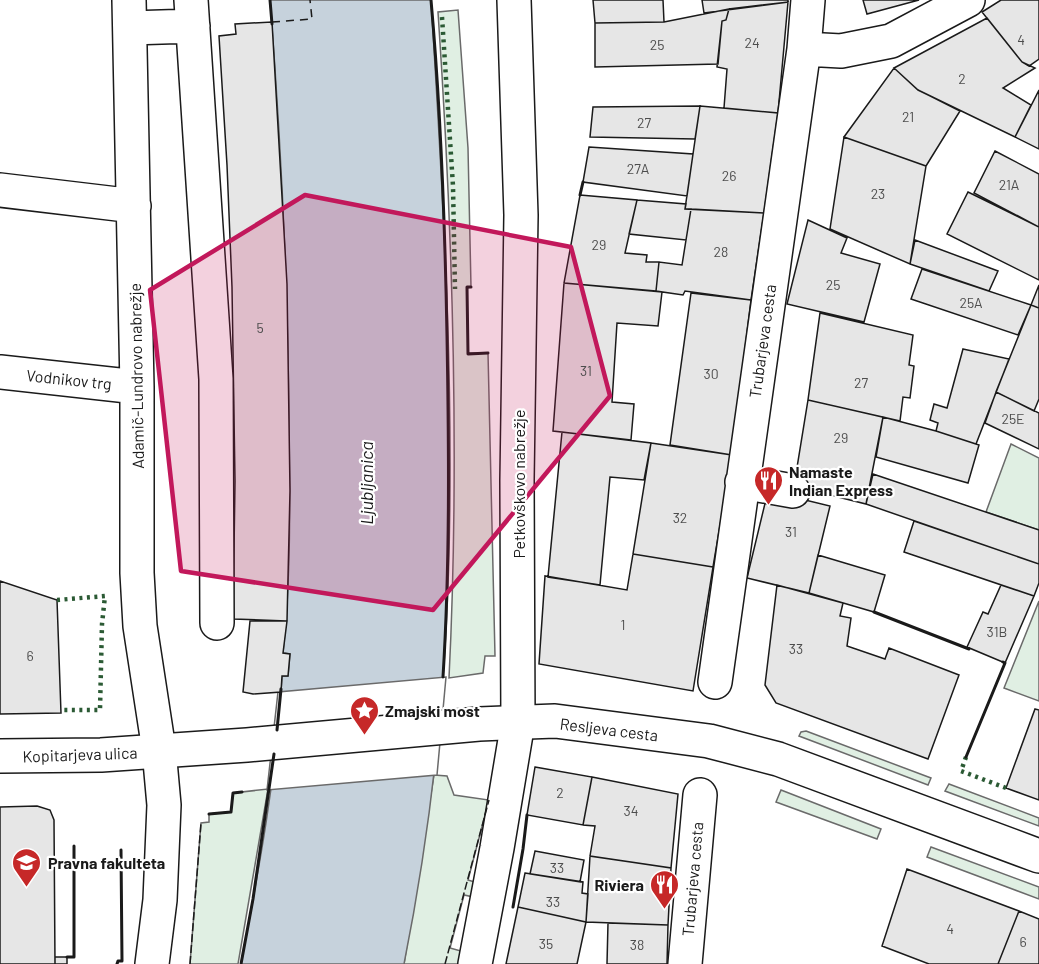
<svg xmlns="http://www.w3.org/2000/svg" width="1039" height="964" viewBox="0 0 1039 964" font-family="Barlow,sans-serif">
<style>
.green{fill:#e0efe3;stroke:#6a6a6a;stroke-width:1.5}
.water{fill:#c6d2dc;stroke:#6a6a6a;stroke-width:1.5}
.pier{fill:#fff;stroke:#6a6a6a;stroke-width:1.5}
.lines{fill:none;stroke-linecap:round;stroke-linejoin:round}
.ferry{stroke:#1a1a1a;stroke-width:1.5;stroke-dasharray:8 6;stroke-linecap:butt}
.building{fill:#e6e6e6;stroke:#1a1a1a;stroke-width:1.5}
.street-casing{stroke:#1a1a1a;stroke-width:36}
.secondary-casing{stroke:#1a1a1a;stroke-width:36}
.street{stroke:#fff;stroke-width:33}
.secondary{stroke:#fff;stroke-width:33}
.hedge{stroke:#2b5a34;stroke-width:4.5;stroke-dasharray:3 4.5;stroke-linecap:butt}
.fence{stroke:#1a1a1a;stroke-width:1.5;stroke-dasharray:8 3;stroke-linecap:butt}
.wall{stroke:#1a1a1a;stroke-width:3}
.marked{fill:#c2185b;fill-opacity:0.2;stroke:#c2185b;stroke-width:4.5;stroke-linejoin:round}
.labels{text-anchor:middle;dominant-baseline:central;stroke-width:4.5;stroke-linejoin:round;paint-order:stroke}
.number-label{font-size:14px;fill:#4d4d4d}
.street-label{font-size:16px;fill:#1a1a1a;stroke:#fff}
.poi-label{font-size:16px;font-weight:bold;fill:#1a1a1a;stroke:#fff;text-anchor:start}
.water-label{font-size:18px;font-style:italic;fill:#1a1a1a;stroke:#fff}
</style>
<rect width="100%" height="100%" fill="#fff"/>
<!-- green -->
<path class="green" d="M 458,10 L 468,148 L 471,287 L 467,288 L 468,353 L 488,353 L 495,656 L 485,656 L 483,673 L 449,678 C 460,456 453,234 438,12 Z
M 1011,444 L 1039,458 L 1039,530 L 986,512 Z
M 1039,601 L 1039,701 L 1004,688 Z
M 806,731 L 931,778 L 928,785 L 799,736 L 801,732 Z
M 434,775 L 447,776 L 454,795 L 489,800 L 468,880 L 481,884 L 478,898 L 464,895 L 450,948 L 468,953 L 465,964 L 404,964 Z
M 949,784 L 1039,818 L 1039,826 L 945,791 Z
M 268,789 L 238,964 L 190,964 L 201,823 L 209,822 L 209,814 L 231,812 L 233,793 Z
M 781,790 L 881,829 L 877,839 L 776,802 Z
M 931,847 L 1039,887 L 1039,899 L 927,857 Z"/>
<!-- water -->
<path class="water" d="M 270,0 L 431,0 C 444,209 457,422 446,631 C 440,743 426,854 404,964 L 241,964 C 259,869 277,772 282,676 L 288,676 L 290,654 L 283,653 C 291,578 290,501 289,426 C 288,284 281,142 270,0 Z"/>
<!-- pier -->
<path class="pier" d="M 446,677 L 437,775 L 267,790 L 278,692 Z"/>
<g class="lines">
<!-- ferry -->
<path class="ferry" d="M 272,22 L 312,19 L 310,0"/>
</g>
<!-- building -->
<path class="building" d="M 593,0 L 663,0 L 664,22 L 595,23 Z
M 702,0 L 788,0 L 788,2 L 704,13 Z
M 863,0 L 919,0 L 867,14 Z
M 1001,0 L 1039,0 L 1039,59 L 1029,66 L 1022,62 L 982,12 Z
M 788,2 L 778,113 L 724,108 L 727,69 L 717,67 L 722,21 L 726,20 L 729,9 Z
M 729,9 L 726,20 L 722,21 L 718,64 L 595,67 L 595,23 L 664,22 Z
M 987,18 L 1022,62 L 1035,68 L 1003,88 L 1031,105 L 1015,137 L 918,90 L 894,68 Z
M 272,22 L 287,284 L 290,491 L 287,621 L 233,619 L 235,481 L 232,287 L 227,165 L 219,36 L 236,34 L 235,24 Z
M 894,68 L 918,90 L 960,111 L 926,166 L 844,137 Z
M 1039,90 L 1039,149 L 1015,137 Z
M 700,106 L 778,113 L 764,213 L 685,209 Z
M 700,106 L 695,139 L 590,137 L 593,107 Z
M 844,137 L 926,166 L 910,264 L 830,229 Z
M 589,147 L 693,154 L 687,196 L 583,182 Z
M 995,151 L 1039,174 L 1039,227 L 974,193 Z
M 968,192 L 1039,227 L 1039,280 L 947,234 Z
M 580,195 L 637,200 L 625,253 L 647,255 L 646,262 L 659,262 L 656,291 L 564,283 Z
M 637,200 L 686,204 L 685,209 L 691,209 L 686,240 L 629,234 Z
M 691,209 L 764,213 L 751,300 L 685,291 L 683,295 L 656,291 L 659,262 L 682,265 Z
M 808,220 L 847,238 L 841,253 L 880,264 L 864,322 L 787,304 Z
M 915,240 L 998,271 L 989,291 L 910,264 Z
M 922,269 L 1031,305 L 1018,335 L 911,299 Z
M 564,283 L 662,292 L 658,326 L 617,323 L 612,402 L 634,404 L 631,440 L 553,431 Z
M 1039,285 L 1039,308 L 1031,305 Z
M 691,293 L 751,300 L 732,455 L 670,445 Z
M 1031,305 L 1039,308 L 1039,399 L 1034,411 L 996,392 Z
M 820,313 L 913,335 L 909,365 L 914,366 L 910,398 L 903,397 L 900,421 L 808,400 Z
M 963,349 L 1009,359 L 976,444 L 936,431 L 938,423 L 930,420 L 934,404 L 947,408 Z
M 996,392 L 1039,413 L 1039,449 L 985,423 Z
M 808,400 L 883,417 L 866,504 L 794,486 Z
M 883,417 L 936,431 L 979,445 L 968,483 L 876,457 Z
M 562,432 L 651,443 L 644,480 L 610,477 L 600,585 L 548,577 Z
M 651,443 L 732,455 L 713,567 L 633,554 Z
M 873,474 L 1039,530 L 1039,564 L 866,504 Z
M 768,491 L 830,506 L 809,593 L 747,578 Z
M 914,521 L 1039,564 L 1039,583 L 1034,596 L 904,552 Z
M 633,554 L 713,567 L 693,691 L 539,664 L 545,576 L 627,590 Z
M 818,555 L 885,575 L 874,612 L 809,593 Z
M 0,581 L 57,600 L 61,713 L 0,714 Z
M 777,585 L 843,603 L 840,616 L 851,618 L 847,646 L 885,659 L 889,648 L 959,675 L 928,759 L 776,703 L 765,685 Z
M 1001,585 L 1034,596 L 1005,663 L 967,647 L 983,612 L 988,614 Z
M 250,621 L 287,621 L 283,653 L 290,654 L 288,676 L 282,676 L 281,692 L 253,694 L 243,692 Z
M 1035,709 L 1039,710 L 1039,800 L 1006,788 Z
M 535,767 L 592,777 L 583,825 L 527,815 Z
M 592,777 L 678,794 L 671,868 L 590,856 L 595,826 L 583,825 Z
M 37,806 L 50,810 L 54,820 L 55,964 L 0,964 L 0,807 Z
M 535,851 L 584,860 L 580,882 L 530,874 Z
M 590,856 L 671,868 L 668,925 L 586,922 Z
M 907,869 L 1019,911 L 998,964 L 929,964 L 882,946 Z
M 525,873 L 583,882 L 582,893 L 588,894 L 586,922 L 518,907 Z
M 518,907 L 586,922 L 577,964 L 506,964 Z
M 1019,911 L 1039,919 L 1039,964 L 998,964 Z
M 608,923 L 668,925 L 667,964 L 607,964 Z
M 55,957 L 67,957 L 67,964 L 55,964 Z"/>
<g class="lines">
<defs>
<path id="street" d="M 129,0 L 137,387 L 137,573 L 140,626 L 159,750 L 164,805 L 160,900 L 152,964
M 191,0 L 216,379 L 217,623
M 130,28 L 193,26
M 804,49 L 841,51 L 891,41 L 968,0
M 0,190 L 134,206
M 0,372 L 137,387
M 742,482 L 793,491
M 715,682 L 804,49 L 808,0
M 475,964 L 497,848 L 518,722 L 517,480 L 521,215 L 514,0
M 685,964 L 700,795"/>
<path id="secondary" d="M 0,756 L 101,755 L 247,745 L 479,724 L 555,721 L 709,741 L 778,759 L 1039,856"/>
</defs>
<!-- street casing -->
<use href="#street" class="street-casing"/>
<!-- secondary casing -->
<use href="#secondary" class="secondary-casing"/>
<!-- street -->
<use href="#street" class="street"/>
<!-- secondary -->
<use href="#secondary" class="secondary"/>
<!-- hedge -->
<path class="hedge" d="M 442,17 L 453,186 L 455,289
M 57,600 L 105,596 L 102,624 L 100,710 L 61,710
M 966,757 L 961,771 L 1006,788"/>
<!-- fence -->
<path class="fence" d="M 190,964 L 201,823
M 445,964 L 489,800"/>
<!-- wall -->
<path class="wall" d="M 270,0 L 272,24
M 431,0 C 441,112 445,224 447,336 C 449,450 450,564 443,677
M 580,195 L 583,182
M 471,287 L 467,287 L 468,354 L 488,353
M 874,612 L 969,649
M 277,730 L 281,689
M 966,757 L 1005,663 L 1003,662
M 209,814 L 231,812 L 233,793 L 242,792
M 513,907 L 523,849 L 527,815
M 67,957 L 74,957 L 74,846
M 117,964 L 118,961 L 122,961 L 121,850
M 241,964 L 253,899 L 274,754"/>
</g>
<!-- marked area -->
<path class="marked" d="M 305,195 L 571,247 L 610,396 L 433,610 L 181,571 L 150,290 Z"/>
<!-- icons -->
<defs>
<symbol id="restaurant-pin" viewBox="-11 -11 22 30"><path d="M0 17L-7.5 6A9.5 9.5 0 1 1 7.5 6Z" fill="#c62828" stroke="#fff"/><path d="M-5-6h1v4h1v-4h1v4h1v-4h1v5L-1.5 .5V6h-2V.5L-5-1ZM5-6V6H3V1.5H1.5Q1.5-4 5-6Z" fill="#fff"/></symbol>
<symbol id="sight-pin" viewBox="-11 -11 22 30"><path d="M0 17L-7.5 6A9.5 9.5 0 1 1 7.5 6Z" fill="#c62828" stroke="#fff"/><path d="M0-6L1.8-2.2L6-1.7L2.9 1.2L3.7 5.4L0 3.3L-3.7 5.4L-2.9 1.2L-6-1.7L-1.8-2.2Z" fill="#fff"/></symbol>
<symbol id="university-pin" viewBox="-11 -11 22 30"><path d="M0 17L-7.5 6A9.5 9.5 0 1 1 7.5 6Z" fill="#c62828" stroke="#fff"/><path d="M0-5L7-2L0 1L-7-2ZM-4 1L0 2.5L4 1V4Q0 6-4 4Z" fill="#fff"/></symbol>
</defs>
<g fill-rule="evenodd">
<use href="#restaurant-pin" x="752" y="464" width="33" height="45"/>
<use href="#sight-pin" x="348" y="694" width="33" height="45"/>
<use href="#university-pin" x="10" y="846" width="33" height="45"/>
<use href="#restaurant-pin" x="648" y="868" width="33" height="45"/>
</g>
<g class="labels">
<!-- number labels -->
<g class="number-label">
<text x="1021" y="39">4</text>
<text x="752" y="42">24</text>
<text x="657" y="44">25</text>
<text x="962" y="78">2</text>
<text x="908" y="116">21</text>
<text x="644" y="122">27</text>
<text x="638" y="168">27A</text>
<text x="729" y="175">26</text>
<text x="1009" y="184">21A</text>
<text x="878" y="193">23</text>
<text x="599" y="244">29</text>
<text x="721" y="251">28</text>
<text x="833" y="284">25</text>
<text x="971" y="302">25A</text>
<text x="260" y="327">5</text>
<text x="586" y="370">31</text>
<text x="711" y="373">30</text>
<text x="861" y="382">27</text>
<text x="1013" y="418">25E</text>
<text x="841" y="437">29</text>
<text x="680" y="517">32</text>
<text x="791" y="531">31</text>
<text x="623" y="624">1</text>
<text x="997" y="631">31B</text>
<text x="796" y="648">33</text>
<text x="30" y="655">6</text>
<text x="560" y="792">2</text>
<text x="631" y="810">34</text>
<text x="557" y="867">33</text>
<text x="553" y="901">33</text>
<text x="950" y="928">4</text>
<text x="1023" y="941">6</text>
<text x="546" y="943">35</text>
<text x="637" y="944">38</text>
</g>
<!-- street labels -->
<g class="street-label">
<text transform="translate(762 341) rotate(-82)">Trubarjeva cesta</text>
<text transform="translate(136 376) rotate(-91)">Adamič-Lundrovo nabrežje</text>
<text transform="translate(69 379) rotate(6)">Vodnikov trg</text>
<text transform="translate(518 484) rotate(-90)">Petkovškovo nabrežje</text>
<text transform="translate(609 729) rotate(7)">Resljeva cesta</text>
<text transform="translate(80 754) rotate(-2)">Kopitarjeva ulica</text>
<text transform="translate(692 879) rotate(-85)">Trubarjeva cesta</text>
</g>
<!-- poi labels -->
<g class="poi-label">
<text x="789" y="471">Namaste<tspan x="789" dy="18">Indian Express</tspan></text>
<text x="385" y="710">Zmajski most</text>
<text x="48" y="862">Pravna fakulteta</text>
<text x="644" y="884" text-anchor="end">Riviera</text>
</g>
<!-- water labels -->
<g class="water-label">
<text transform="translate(366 483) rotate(-90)">Ljubljanica</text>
</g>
</g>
</svg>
